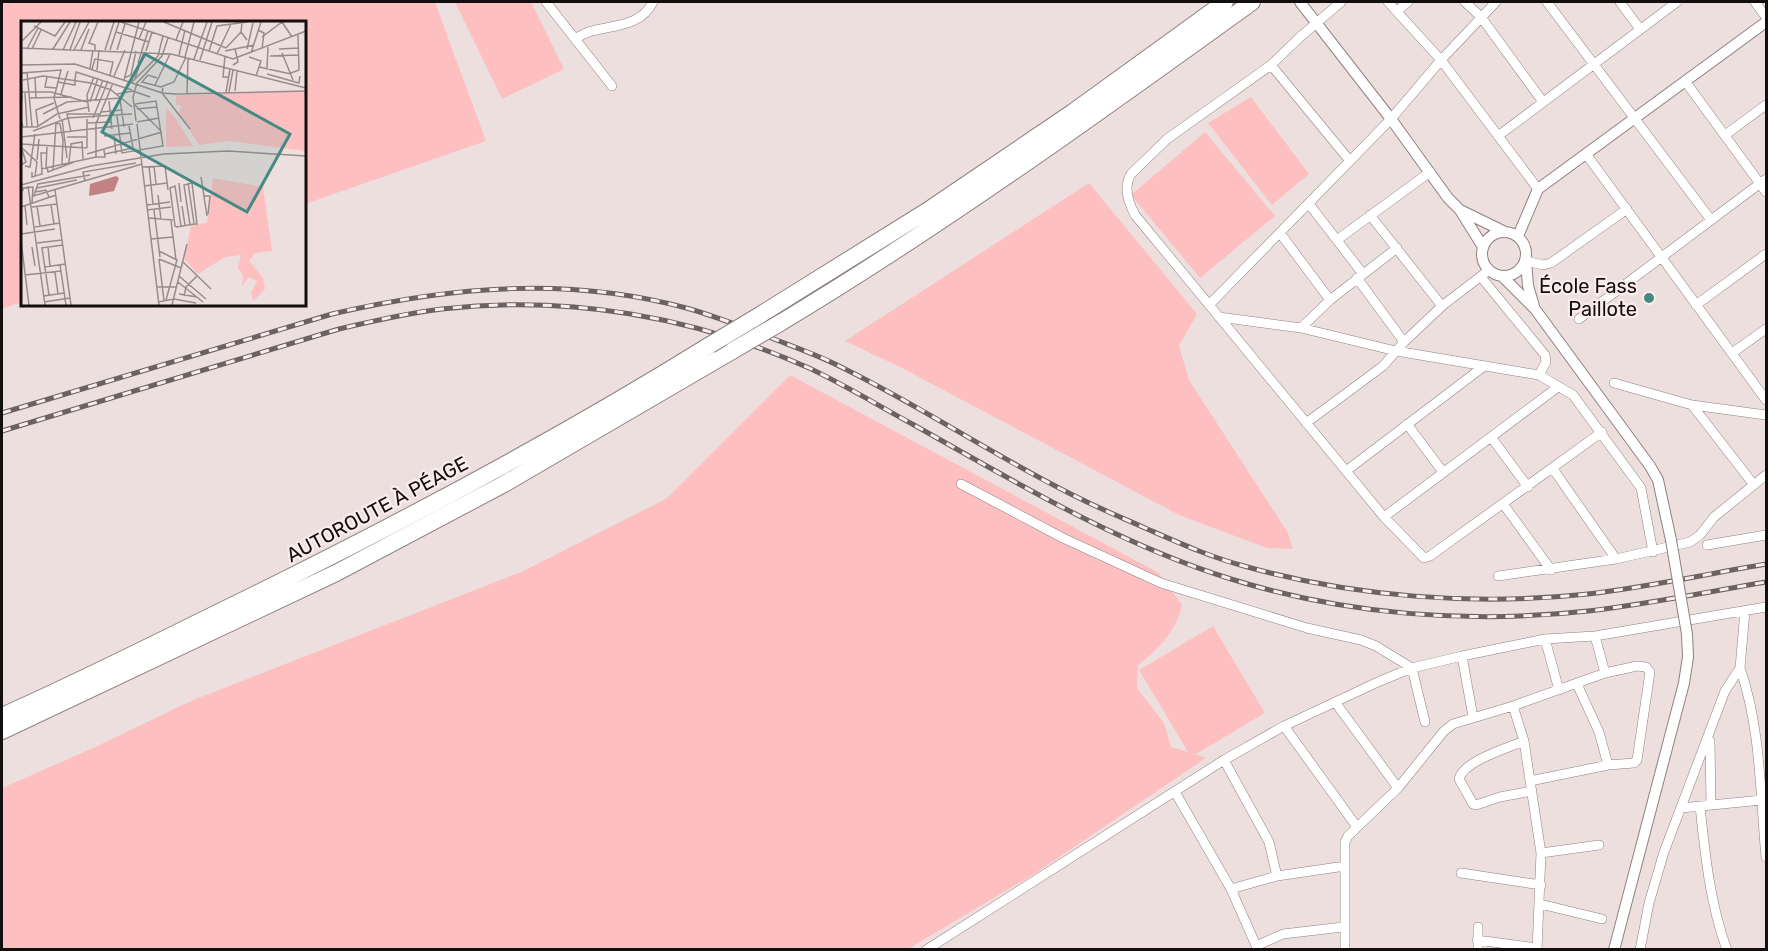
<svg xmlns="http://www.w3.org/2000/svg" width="1768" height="951" viewBox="0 0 1768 951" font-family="Rubik,sans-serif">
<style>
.green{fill:#fdbfc0}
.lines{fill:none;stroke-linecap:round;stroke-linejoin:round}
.minor-casing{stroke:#8e8181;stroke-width:10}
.tertiary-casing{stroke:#8e8181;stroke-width:12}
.motorway-casing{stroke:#8e8181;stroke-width:18}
.minor{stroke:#fff;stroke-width:9}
.tertiary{stroke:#fff;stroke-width:10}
.motorway{stroke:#fff;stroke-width:16}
.rail-casing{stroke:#6b6262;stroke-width:5}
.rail{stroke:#fbeded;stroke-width:3;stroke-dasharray:9;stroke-linecap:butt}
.tertiary-bridge-casing{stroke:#8e8181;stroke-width:12;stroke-linecap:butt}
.motorway-bridge-casing{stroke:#8e8181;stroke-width:18;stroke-linecap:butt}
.tertiary-bridge{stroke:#fff;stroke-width:10}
.motorway-bridge{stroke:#fff;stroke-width:16}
.poi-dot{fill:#448a83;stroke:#fbeded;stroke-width:2}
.labels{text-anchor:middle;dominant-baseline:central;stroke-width:4.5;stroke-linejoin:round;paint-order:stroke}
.poi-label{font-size:20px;fill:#140f0f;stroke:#fbeded;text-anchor:end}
.street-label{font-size:20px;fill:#140f0f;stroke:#fbeded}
.inset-road{fill:none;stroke:#978c8c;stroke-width:1.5}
.view{fill:#448a83;fill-opacity:0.15;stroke:#448a83;stroke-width:3}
.inset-edge{fill:none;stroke:#140f0f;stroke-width:3}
</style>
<rect width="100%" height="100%" fill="#eedfdf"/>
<!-- green -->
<path class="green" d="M 2,2 L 435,2 L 486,141 L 305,204 L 304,22 L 22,22 L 22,302 L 2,309 Z
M 455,2 L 531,2 L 564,69 L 502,99 Z
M 1251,97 L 1309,174 L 1272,205 L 1208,123 Z
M 1205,132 L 1275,216 L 1200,278 L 1131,195 Z
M 1089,183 L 1197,314 L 1179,346 L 1189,380 L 1288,533 L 1293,549 L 1267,548 L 1179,515 L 900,367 L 845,341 Z
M 790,375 L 1159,573 L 1182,605 C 1177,630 1158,650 1138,665 L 1137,688 L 1164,723 L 1171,747 L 1188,752 L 1139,670 L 1213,626 L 1265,713 L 1196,754 L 1206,758 L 1034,874 L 908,949 L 2,949 L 2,788 L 91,749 L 191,701 L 521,572 L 666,499 Z"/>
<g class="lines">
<defs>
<path id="minor" d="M 546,2 L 612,86
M 1341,2 L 1300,37 L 1271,65 L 1167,139 L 1131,174 C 1123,187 1128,202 1135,215 L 1384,517 L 1424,558 L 1430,556 L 1602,432
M 1388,2 L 1441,60 L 1538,189
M 1465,2 L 1481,17 L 1543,102
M 1547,2 L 1711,220
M 1620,2 L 1640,29
M 1755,2 L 1766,17
M 1397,11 L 1408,2
M 575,39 C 580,36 586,32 592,31 C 615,25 641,26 653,2
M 1271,65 L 1350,161
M 1685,81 L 1766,192
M 1725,135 L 1766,105
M 1498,136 L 1677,2
M 1586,154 L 1766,400
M 1309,204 L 1363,274
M 1370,215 L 1442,306
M 1280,233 L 1330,300
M 1337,240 L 1430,172
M 1526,261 L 1543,265 L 1551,263 L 1627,209
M 1481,277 L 1545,355 L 1546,362 L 1539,375
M 1357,278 L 1404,342
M 1209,305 L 1391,119 L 1441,60 L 1496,2
M 1696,305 L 1766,254
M 1219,317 L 1301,328 L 1396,351 L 1539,375 L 1573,395 L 1641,488 L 1653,552
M 1579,319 L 1766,179
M 1301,328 L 1330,300 L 1397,248
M 1732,353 L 1766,329
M 1614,383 L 1692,405 L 1766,415
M 1692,405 L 1754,485
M 1306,423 L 1383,366 L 1404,342 L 1442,306 L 1489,270
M 1407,424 L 1443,472
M 1491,437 L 1528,487
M 1553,469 L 1616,559
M 1346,471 L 1483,367
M 961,484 L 1063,538 L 1161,583 L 1307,628 L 1361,640 L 1376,646 L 1412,668 L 1462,656 L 1545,639 L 1595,636 L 1766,607
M 1504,505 L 1551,570
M 1384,517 L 1558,387
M 1707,545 L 1766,535
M 1498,576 L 1616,559 L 1690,542 L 1700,535 L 1714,517 L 1766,475
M 1595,636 L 1605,673
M 1545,639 L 1559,690
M 1462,656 L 1473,717
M 1740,668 C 1761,728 1760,794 1766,857
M 1577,684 L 1599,732 L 1608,765
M 1335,702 L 1398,788
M 1513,706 L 1524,741 L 1541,853 L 1537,950
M 1284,726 L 1357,827
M 1524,741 C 1508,748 1463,761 1459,779 L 1473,804 L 1476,805 L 1500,797 L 1532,791
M 1710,741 L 1711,805
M 1224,760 L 1269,842 L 1277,876
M 1175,792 L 1231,889 L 1258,950
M 1700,806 C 1705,854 1710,904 1727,950
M 1681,808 L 1762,800
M 1541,853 L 1599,845
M 1461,873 L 1541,885
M 1231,889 L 1277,876 L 1345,866
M 1540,904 L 1602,919
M 1477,940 L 1537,948
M 1256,946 L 1283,934 L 1343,927
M 926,950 L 1224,760 L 1284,726 L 1380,681 L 1412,668 L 1425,722
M 1345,950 L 1345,842 L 1348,836 L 1398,788 L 1444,731 L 1453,724 L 1513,706 L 1605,673 L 1637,666 L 1646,667 L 1650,672 L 1637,760 L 1634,763 L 1608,765 L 1530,781
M 1478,950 L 1478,927
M 1640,950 L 1649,903 L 1664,852 L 1725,691 L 1740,668 L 1745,611"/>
<path id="tertiary" d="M 1300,2 L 1391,119 L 1448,198 L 1460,210 L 1483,247
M 1460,210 L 1503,231
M1482 254a22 22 0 1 1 44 0a22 22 0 1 1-44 0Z
M 1518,236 L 1538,189 L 1766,22
M 1526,261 L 1528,286 L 1534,306
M 1502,276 L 1535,309 L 1650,466 L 1658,480 L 1671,540
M 1614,950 L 1684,683 L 1688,657 L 1687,634"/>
<path id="motorway" d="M 760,315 L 927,211 L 1073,112 L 1225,2
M 780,323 C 943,225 1098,113 1252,2
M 2,716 C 72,685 142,650 211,616 C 382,533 549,445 710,345
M 2,731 L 336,573 L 504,484 L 732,351"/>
</defs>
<!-- minor casing -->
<use href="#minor" class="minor-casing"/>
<!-- tertiary casing -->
<use href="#tertiary" class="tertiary-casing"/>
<!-- motorway casing -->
<use href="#motorway" class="motorway-casing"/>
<!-- minor -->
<use href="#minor" class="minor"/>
<!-- tertiary -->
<use href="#tertiary" class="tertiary"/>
<!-- motorway -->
<use href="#motorway" class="motorway"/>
<defs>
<path id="rail" d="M 2,413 L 332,314 C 452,286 570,276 690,309 C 717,317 743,327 769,337 C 794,347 821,356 845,369 C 926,409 1002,461 1083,500 C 1103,510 1125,519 1145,528 C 1177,542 1210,557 1244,566 C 1353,597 1475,606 1588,594 C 1648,587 1707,574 1766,564
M 2,431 L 339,329 C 373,321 407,313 442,309 C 568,295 693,316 809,368 C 845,385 879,406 914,425 C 1017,483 1118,544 1231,579 C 1346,615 1470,624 1588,611 C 1648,604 1707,592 1766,582"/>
</defs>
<!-- rail casing -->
<use href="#rail" class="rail-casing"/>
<!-- rail -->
<use href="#rail" class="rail"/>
<defs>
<path id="tertiary-bridge" d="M 1671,540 L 1687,634"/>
<path id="motorway-bridge" d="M 710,345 L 760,315
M 732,351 L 780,323"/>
</defs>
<!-- tertiary-bridge casing -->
<use href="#tertiary-bridge" class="tertiary-bridge-casing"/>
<!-- motorway-bridge casing -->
<use href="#motorway-bridge" class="motorway-bridge-casing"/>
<!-- tertiary-bridge -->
<use href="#tertiary-bridge" class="tertiary-bridge"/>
<!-- motorway-bridge -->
<use href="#motorway-bridge" class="motorway-bridge"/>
</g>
<!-- markers -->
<circle class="poi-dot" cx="1649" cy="298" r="6"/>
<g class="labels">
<!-- poi labels -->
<g class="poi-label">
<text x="1637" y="286">École Fass<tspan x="1637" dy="23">Paillote</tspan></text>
</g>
<!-- street labels -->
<g class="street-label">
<text transform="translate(377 509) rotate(-28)">AUTOROUTE À PÉAGE</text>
</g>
</g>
<!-- overview -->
<g transform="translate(21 21)">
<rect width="285" height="285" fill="#eedfdf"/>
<path d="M 285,70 L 285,130 L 209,120 L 178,124 L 157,91 L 161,85 L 155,84 L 155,75 L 162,74 ZM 145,87 L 153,95 L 172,125 L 145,126 ZM 192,157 L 242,166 L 251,230 L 234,232 L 228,240 L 242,257 L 244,268 L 232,280 L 230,272 L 236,260 L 228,256 L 221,265 L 222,254 L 217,247 L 220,234 L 204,236 L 177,253 L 163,238 L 170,204 L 186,202 Z" fill="#fdbfc0"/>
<path d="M 95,155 L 98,157 L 93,170 L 68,175 L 69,163 Z" fill="#c28183"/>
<path class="inset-road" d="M 100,1 L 212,38 L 285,10M 143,1 L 205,27M 261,1 L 271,16M 221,2 L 220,11 L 226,19M 13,5 L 34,15 L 44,1M 237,9 L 243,12 L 241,28M 95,11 L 128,21M 241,16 L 261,1M 118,18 L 125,1M 155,19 L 162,1M 0,21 L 20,1M 0,27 L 150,33 L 285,67M 205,27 L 220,11M 6,28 L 17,7M 11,28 L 20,9M 32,28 L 49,1M 226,28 L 232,2M 258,28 L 278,27M 42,29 L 55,1M 49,29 L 59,1M 53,29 L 68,1M 60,29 L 68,8M 74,29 L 74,24 L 68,22 L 77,1M 84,29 L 93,1M 89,29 L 98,1M 96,29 L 104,3M 125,30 L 131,11M 188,30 L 196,5 L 226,1M 204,30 L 233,24M 230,32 L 240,1M 261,32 L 272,59M 196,33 L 210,3M 158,34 L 164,9M 204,35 L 202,56 L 207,56M 249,35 L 277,34M 164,36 L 173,1M 228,36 L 240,40 L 235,55M 173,38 L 186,1M 179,39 L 191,1M 117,42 L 127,10M 0,44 L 54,43 L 141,72 L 169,108M 212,44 L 217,41 L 214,28M 238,46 L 270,53M 69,47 L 72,29M 71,48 L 74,38 L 92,41 L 89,54M 246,48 L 247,26M 76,49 L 78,29M 6,51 L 11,106M 0,52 L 40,49 L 33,77 L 39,98M 0,52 L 1,79M 270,52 L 278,49 L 277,14M 246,53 L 278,62 L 279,55M 93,55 L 104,29M 14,56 L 15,77M 26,56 L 24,66 L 35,67M 103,57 L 110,54 L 115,30M 114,57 L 123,31M 136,57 L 127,54 L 121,61 L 140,66 L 153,61 L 165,36M 2,59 L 22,55 L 70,62 L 90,69 L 111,86M 54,59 L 55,51 L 111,69M 103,59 L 118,1M 37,61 L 54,64 L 54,60M 111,61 L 137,35 L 142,15M 134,64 L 149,33M 142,67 L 141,72 L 154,73 L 285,70M 214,70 L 216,50M 0,71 L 30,71 L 66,81M 205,71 L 209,48M 208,71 L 212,49M 4,72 L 6,106M 40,73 L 47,50M 96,73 L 112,70 L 129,76M 166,73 L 167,37M 8,77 L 51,76M 99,78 L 103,106M 74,80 L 82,59M 88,80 L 91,108M 69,81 L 77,57M 114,84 L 140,110M 116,88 L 136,86M 68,91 L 66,74 L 73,56M 80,91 L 101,89M 22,93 L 46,81 L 100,77M 96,95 L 101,132 L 142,125 L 135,80 L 114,83M 72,97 L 87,60M 41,98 L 46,137M 0,99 L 2,106 L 16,106 L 36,93 L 68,86M 115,100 L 112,76 L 116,62 L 141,35 L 147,17M 116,101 L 138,97M 35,102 L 39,103 L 42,119 L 41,143M 66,102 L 91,101M 116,103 L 138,284M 108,105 L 112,127M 17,106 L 15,89 L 33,82M 12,110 L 47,97 L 46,93 L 79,93M 50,111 L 47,97 L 111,93M 93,114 L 95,133M 83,115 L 109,112M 0,116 L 112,103M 46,116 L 65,116M 0,123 L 66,127M 0,126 L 16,141 L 14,155M 66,127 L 66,98M 83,129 L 84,136 L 75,136 L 75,103 L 92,62M 66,133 L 141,111M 84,133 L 112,127M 16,139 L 18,118M 48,141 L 50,123 L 61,121 L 62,138M 0,144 L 5,141 L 1,129M 4,145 L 9,146 L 14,113M 128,145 L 132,183M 133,145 L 135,163M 26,146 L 27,151 L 53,141M 121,146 L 144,145 L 147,169M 25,147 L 26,126M 20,148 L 75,136M 32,149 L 35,101M 11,151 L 11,156 L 21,153 L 20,132 L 26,132M 180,156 L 186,195M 64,160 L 62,151 L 115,142M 158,162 L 160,181M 167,162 L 173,202M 0,164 L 70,145 L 143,133 L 207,130 L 285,135M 7,165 L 24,284M 123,165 L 146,162M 16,167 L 56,159M 34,169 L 50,284M 2,170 L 2,167 L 12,166 L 11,182M 14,171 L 25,169 L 28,176M 13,174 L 17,163 L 69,154M 137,174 L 140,199M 12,175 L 121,143M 183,175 L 189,175 L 187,193M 30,184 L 33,203M 126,184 L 149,181M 4,185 L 6,204M 16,185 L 19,205M 161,185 L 164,204M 0,186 L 35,174M 11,186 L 36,183M 126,189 L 150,186M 133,189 L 139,236M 128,197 L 152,199M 150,200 L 155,239M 160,205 L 154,165 L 149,167 L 154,205 L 156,206 L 173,203 L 176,203 L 171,162 L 163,164 L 169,204M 14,206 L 39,202M 0,213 L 34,208M 130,218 L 152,216M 0,220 L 8,284M 16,222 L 41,219M 11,226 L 14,245M 27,226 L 29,245M 20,227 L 42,224M 21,227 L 28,274M 138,230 L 156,239 L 145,279M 138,238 L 143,280M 138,238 L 160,247M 161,240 L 190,268M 39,244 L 45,284M 23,246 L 45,243M 34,251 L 37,273M 4,254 L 40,250M 158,255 L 185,278M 157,261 L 182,281M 136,266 L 155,266M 158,273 L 176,276M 23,275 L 43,272M 163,275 L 165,266 L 176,255M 23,281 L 49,277M 137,281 L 153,278 L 175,282M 151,284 L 166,223"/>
<path class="view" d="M 124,33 L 269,113 L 226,191 L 81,111 Z"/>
<rect width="285" height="285" class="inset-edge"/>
</g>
<!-- border -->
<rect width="1768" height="951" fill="none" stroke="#140f0f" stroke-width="6"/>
</svg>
